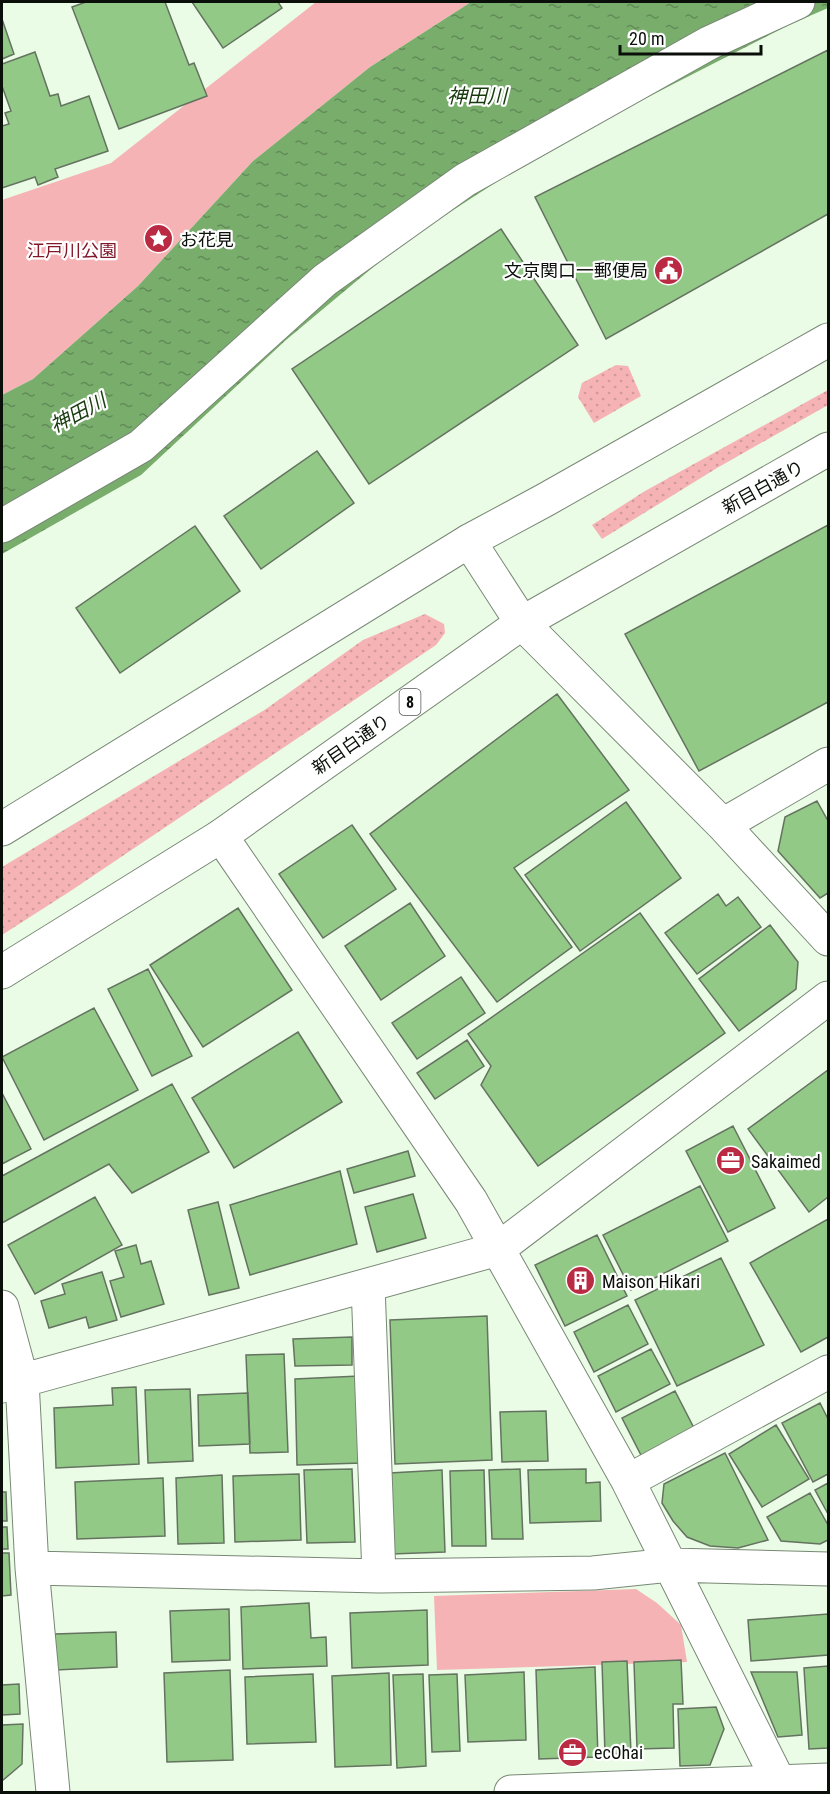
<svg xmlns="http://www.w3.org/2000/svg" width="830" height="1794" viewBox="0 0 830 1794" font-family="'Roboto Condensed','Noto Sans JP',sans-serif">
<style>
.grass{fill:url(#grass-dots)}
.park{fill:#f6b3b5}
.water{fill:url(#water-ripples)}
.building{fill:#93c987;stroke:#647360;stroke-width:1.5}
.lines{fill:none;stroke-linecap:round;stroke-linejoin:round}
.minor-casing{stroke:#788875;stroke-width:35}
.primary-casing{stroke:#788875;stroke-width:35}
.motorway-casing{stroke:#788875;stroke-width:35}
.minor{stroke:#fff;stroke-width:33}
.primary{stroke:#fff;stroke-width:33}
.motorway{stroke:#fff;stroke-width:33}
.labels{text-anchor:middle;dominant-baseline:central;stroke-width:4.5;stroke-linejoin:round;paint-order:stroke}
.shield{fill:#fff;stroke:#545853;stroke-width:1.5}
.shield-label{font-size:16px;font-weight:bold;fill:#0a1009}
.poi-label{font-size:18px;fill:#0a1009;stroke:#fff;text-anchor:start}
.park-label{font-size:18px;fill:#81192b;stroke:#fff}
.street-label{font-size:18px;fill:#0a1009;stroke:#fff}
.water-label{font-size:20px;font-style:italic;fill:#173b0e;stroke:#fff}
</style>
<defs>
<pattern id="grass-dots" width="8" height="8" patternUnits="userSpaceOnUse" patternTransform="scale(1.5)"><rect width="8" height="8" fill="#f6b3b5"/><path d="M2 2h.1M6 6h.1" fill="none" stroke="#d2999a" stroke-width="1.8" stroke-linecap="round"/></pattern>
<pattern id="water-ripples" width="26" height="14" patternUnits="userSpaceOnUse" patternTransform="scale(1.5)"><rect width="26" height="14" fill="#79ad6c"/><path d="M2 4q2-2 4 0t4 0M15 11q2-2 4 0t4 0" fill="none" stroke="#618b57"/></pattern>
</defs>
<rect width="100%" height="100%" fill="#eafbe6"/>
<!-- grass -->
<path class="grass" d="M 616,365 L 628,366 L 641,396 L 594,423 L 578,397 L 582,383 Z
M 828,390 L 828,405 L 717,468 L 602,539 L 592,525 L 645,491 Z
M 425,614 L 444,624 L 445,633 L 436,645 L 69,892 L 2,935 L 2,867 L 266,709 L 363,640 Z"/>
<!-- park -->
<path class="park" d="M 316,2 L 471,2 L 370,67 L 253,161 L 138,286 L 33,379 L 2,395 L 2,200 L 111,163 Z
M 636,1589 L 657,1603 L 681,1625 L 687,1662 L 437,1670 L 434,1596 Z"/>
<!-- water -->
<path class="water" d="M 471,2 L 828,2 L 828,8 L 791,24 L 552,146 L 402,243 L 286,340 L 141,475 L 2,554 L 2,395 L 33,379 L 138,286 L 253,161 L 370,67 Z"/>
<!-- building -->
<path class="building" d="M 86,2 L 165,2 L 189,65 L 194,63 L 207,96 L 119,129 L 72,7 Z
M 192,2 L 278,2 L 282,8 L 223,48 Z
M 2,19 L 14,54 L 2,59 Z
M 828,50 L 828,214 L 606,339 L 535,197 Z
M 35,52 L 50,96 L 58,94 L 61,106 L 89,96 L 108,151 L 55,169 L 58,177 L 38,185 L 35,177 L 2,188 L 2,126 L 9,124 L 5,113 L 11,111 L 2,86 L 2,64 Z
M 501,229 L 578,345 L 369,484 L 292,369 Z
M 317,451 L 354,503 L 261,569 L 224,516 Z
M 828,525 L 828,702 L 699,771 L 625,634 Z
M 195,526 L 240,591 L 120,673 L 76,608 Z
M 557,694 L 629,790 L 514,868 L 572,947 L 497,1002 L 370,834 Z
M 817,801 L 828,821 L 828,893 L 820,898 L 778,851 L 785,817 Z
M 626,802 L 681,878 L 580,951 L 525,875 Z
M 352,825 L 396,889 L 323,938 L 279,874 Z
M 718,894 L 726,906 L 738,897 L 761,927 L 697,974 L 665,933 Z
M 410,903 L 445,956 L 381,1000 L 345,946 Z
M 238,908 L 292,990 L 203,1047 L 150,965 Z
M 640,913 L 725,1033 L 538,1166 L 481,1085 L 491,1066 L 468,1034 Z
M 770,925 L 798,962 L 796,989 L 739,1031 L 699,979 Z
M 148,969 L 192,1056 L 152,1076 L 108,989 Z
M 461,977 L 485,1013 L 417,1059 L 392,1023 Z
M 94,1008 L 138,1090 L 44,1140 L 2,1057 Z
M 298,1032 L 342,1102 L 234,1168 L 192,1098 Z
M 467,1040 L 484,1066 L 435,1099 L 417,1073 Z
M 828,1070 L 828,1197 L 809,1212 L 748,1129 Z
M 172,1084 L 209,1152 L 132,1193 L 109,1164 L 2,1223 L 2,1176 Z
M 2,1093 L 31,1149 L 2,1164 Z
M 733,1126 L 775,1208 L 728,1232 L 686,1151 Z
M 408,1151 L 415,1176 L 354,1193 L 347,1169 Z
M 340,1171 L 357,1244 L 250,1275 L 230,1205 Z
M 700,1186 L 728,1241 L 631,1290 L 603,1235 Z
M 413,1194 L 426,1238 L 377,1252 L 365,1207 Z
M 95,1197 L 122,1245 L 35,1294 L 8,1245 Z
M 218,1202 L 239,1288 L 209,1295 L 188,1210 Z
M 828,1219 L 828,1337 L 801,1352 L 750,1263 Z
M 597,1235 L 627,1296 L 565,1326 L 535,1265 Z
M 136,1245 L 141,1264 L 151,1261 L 164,1304 L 121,1317 L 110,1281 L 124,1277 L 115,1251 Z
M 721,1258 L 764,1345 L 677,1386 L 635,1300 Z
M 102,1272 L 117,1320 L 89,1328 L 86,1317 L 49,1328 L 41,1301 L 65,1294 L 62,1284 Z
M 628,1305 L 648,1344 L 594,1372 L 574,1332 Z
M 487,1316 L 492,1460 L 395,1464 L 390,1320 Z
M 352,1337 L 352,1365 L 295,1366 L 293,1339 Z
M 651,1349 L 670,1384 L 616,1412 L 598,1376 Z
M 284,1354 L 288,1452 L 250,1453 L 246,1355 Z
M 359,1376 L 362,1463 L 297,1465 L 295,1379 Z
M 136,1387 L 139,1464 L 56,1468 L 54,1408 L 113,1405 L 112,1388 Z
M 190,1389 L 193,1461 L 148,1463 L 145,1390 Z
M 675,1391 L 696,1432 L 643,1459 L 622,1418 Z
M 248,1393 L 250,1444 L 199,1446 L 198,1395 Z
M 820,1403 L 828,1419 L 828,1474 L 813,1482 L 782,1423 Z
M 546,1411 L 548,1461 L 502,1462 L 500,1412 Z
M 776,1425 L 809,1479 L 762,1507 L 729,1454 Z
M 725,1453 L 768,1540 L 738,1548 L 710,1546 L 687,1537 L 673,1521 L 662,1503 L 664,1484 Z
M 352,1469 L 355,1542 L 307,1543 L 304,1470 Z
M 520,1469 L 523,1539 L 492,1539 L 489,1470 Z
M 586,1469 L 586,1483 L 600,1482 L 601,1521 L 530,1523 L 528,1470 Z
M 442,1470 L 445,1552 L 392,1554 L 390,1473 Z
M 484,1470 L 486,1546 L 452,1546 L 450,1471 Z
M 299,1474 L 301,1540 L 235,1542 L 233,1476 Z
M 222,1475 L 224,1543 L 178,1544 L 176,1478 Z
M 163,1478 L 165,1536 L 77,1539 L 75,1482 Z
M 828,1483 L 828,1514 L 815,1490 Z
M 2,1492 L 6,1492 L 7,1521 L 2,1521 Z
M 810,1493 L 828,1525 L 828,1540 L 820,1544 L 781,1541 L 767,1517 Z
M 2,1527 L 7,1527 L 8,1549 L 2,1549 Z
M 2,1553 L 9,1553 L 11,1595 L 2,1596 Z
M 309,1603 L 311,1638 L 326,1637 L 327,1666 L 243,1669 L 241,1607 Z
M 229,1609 L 230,1660 L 172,1662 L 170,1611 Z
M 427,1610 L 428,1665 L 352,1668 L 350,1613 Z
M 828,1614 L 828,1655 L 751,1661 L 748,1620 Z
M 116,1632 L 117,1667 L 56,1670 L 55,1634 Z
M 681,1660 L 683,1704 L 673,1704 L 674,1748 L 637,1749 L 634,1662 Z
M 627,1661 L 631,1753 L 605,1754 L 602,1662 Z
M 828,1666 L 828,1748 L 809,1749 L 804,1668 Z
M 595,1667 L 598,1757 L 539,1759 L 536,1670 Z
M 230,1670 L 233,1760 L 167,1762 L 164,1673 Z
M 524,1672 L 526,1740 L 468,1742 L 465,1675 Z
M 751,1672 L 797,1672 L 802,1735 L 778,1737 Z
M 389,1673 L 391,1765 L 335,1767 L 332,1676 Z
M 313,1674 L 316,1742 L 247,1744 L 245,1677 Z
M 423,1674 L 426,1766 L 397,1768 L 393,1675 Z
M 457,1674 L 460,1751 L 432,1752 L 429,1675 Z
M 19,1684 L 20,1714 L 2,1715 L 2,1685 Z
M 716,1707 L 724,1729 L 710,1765 L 680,1766 L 678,1709 Z
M 23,1724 L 22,1764 L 2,1781 L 2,1725 Z"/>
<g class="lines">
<defs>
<path id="minor" d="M 469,541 L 522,623 L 723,825 L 828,939
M 723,825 L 828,764
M 221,836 L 471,1201 L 628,1481 L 784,1792
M 368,1285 L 379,1576
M 2,1307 L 22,1381 L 32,1568 L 53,1792
M 2,1386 L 498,1249 L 828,998
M 628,1481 L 828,1372
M 32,1568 L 379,1576 L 593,1573 L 670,1565 L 828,1569
M 511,1792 L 828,1780"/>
<path id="primary" d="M 2,829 L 469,541 L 545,500 L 828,340
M 2,972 L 221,836 L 522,623 L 828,449"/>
<path id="motorway" d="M 2,526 L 141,446 L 325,280 L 465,180 L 709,43 L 798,2"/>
</defs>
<!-- minor casing -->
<use href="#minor" class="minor-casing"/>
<!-- primary casing -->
<use href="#primary" class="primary-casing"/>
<!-- motorway casing -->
<use href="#motorway" class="motorway-casing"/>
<!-- minor -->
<use href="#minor" class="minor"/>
<!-- primary -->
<use href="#primary" class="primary"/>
<!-- motorway -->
<use href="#motorway" class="motorway"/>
</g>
<!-- icons -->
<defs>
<symbol id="sight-disc" viewBox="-11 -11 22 22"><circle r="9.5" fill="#bb2a43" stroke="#fff"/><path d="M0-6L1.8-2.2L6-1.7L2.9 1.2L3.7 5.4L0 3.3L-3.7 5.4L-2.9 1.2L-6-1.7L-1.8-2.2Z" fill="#fff"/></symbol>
<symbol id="civic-disc" viewBox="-11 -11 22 22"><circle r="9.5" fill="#bb2a43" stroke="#fff"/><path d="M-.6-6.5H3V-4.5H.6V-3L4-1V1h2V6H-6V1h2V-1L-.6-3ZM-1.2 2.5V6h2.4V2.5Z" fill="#fff"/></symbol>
<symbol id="office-disc" viewBox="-11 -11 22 22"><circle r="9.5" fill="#bb2a43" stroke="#fff"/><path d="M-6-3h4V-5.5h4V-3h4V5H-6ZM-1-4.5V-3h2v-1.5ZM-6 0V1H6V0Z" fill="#fff"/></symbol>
<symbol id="building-disc" viewBox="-11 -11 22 22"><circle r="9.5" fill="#bb2a43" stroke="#fff"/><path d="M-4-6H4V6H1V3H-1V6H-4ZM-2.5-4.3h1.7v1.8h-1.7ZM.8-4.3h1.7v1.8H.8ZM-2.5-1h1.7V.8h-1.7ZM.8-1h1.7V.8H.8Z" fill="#fff"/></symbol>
</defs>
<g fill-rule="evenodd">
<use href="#sight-disc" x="142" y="222" width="33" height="33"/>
<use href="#civic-disc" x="652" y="254" width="33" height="33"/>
<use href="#office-disc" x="714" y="1144" width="33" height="33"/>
<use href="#building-disc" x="564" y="1264" width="33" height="33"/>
<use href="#office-disc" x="556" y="1736" width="33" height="33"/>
</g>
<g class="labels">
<!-- shield labels -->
<rect class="shield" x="399.5" y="689" width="21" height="26" rx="4.5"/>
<g class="shield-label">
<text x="410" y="702">8</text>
</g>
<!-- poi labels -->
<g class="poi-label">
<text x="180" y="239">お花見</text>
<text x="648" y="270" text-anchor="end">文京関口一郵便局</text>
<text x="751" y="1161">Sakaimed</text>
<text x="602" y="1281">Maison Hikari</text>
<text x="594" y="1752">ecOhai</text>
</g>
<!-- park labels -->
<g class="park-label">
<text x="72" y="250">江戸川公園</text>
</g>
<!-- street labels -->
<g class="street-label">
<text transform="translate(763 487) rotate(-29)">新目白通り</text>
<text transform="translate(351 744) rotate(-35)">新目白通り</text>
</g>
<!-- water labels -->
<g class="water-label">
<text x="477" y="96">神田川</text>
<text transform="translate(78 413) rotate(-28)">神田川</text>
</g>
</g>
<!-- border -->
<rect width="830" height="1794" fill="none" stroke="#0a1009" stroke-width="6"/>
<!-- scale -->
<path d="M620 45v9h141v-9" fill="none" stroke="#0a1009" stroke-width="3"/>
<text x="629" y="45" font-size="18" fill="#0a1009" stroke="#ffffff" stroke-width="4.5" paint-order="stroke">20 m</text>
</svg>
